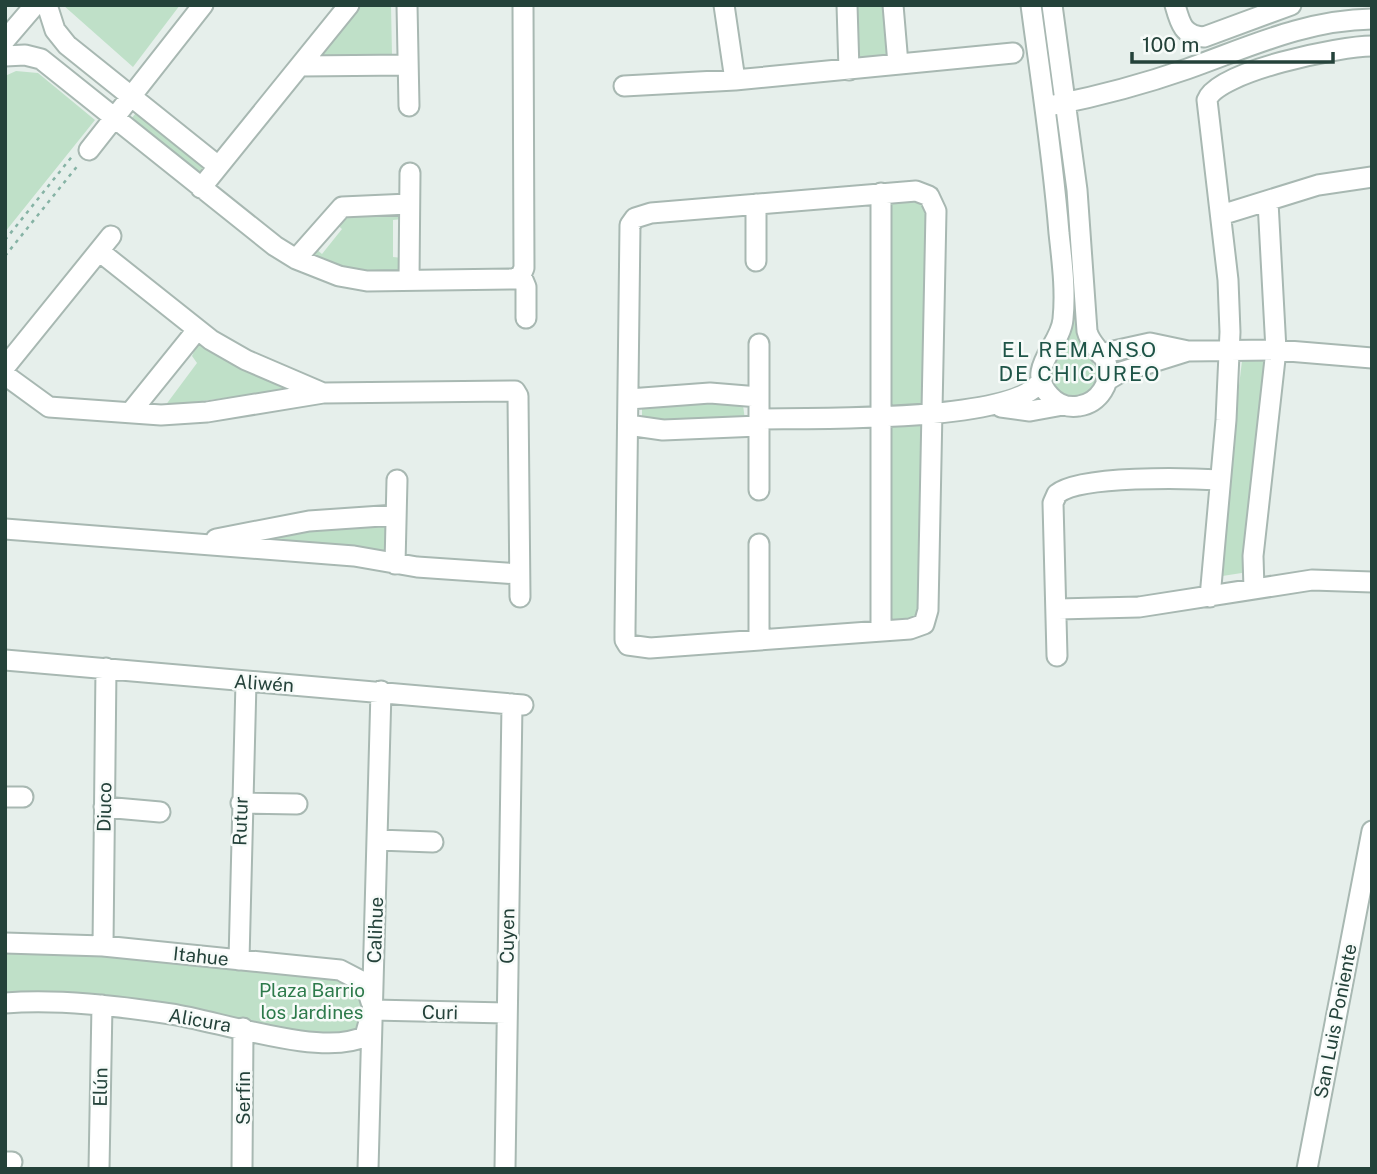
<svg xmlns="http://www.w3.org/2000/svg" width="1377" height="1174" viewBox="0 0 1377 1174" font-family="'Public Sans',sans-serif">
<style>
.green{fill:#bfe0c8}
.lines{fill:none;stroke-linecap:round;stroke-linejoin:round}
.minor-casing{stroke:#a8b8b2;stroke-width:23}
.path{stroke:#86b3a5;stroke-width:2.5;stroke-dasharray:3.5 5;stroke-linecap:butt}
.minor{stroke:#fff;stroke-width:19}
.labels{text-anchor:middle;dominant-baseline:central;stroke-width:5;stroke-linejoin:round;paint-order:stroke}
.street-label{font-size:19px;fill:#24423a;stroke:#f7fbf9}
.park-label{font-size:19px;fill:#2d7a4b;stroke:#f7fbf9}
.neighbourhood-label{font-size:21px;letter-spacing:2px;fill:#1f5548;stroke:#f7fbf9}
</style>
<rect width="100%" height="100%" fill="#e6efeb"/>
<!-- green -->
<path class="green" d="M 63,5 L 180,5 L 133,67 Z
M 362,5 L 391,5 L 392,56 L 322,55 Z
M 855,5 L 886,5 L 890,57 L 857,59 Z
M 16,71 L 38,73 L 95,120 L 5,232 L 5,76 Z
M 140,108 L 212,166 L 203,177 L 131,119 Z
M 1058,122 L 1074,222 L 1080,338 L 1097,371 L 1094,385 C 1078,403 1053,397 1051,372 L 1071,331 L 1070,256 Z
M 889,196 L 911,196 L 930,206 L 922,618 L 888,624 L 892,421 Z
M 399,211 L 402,219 L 393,220 L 393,257 L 403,258 L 400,272 L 356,273 L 311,255 L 315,248 L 322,254 L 342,229 L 335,223 L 341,216 Z
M 198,343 L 205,343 L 278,379 L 284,390 L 165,406 L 197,363 L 192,356 Z
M 1268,358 L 1248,572 L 1216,577 L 1242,361 Z
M 710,398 L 743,405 L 745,420 L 642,422 L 642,408 Z
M 385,525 L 390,527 L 389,548 L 384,552 L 274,542 L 278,536 L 303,530 Z
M 5,953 L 197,955 L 360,983 L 366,1018 L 351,1033 L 310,1036 L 258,1022 L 140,1000 L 5,997 Z"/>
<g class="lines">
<defs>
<path id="minor" d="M 47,5 L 55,30 L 67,45 L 218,166
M 407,5 L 409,106
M 523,5 L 524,268 L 521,275 L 526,287 L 526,318
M 724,5 L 735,80
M 847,5 L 849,70
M 893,5 L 898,64
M 1031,5 C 1041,81 1053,157 1059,233 C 1062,261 1066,290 1063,319 C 1061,346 1024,369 1050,396 C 1057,404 1068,408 1079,406 C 1099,403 1113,382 1106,362 C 1101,350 1090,344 1087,331 L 1077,190 L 1052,5
M 1175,5 C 1180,23 1183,36 1204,37 L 1291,5
M 5,40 L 35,5
M 5,56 L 25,55 L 41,59 L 275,246 L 296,259 L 339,276 L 367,281 L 514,279 L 521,275
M 300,66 L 408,65
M 624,86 L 735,80 L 1013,53
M 1054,105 C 1099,96 1144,84 1187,69 C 1249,47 1305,20 1372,19
M 89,150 L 203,5
M 201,188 L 349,5
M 916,191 L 929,196 L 936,211 L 928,610 L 924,624 L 910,629 L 650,648 L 628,645 L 625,640 L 625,629 L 630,225 L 635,218 L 651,213 Z
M 756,204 L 756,261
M 1221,215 L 1318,185 L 1372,177
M 99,251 L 211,340 L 246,360 L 323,393
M 296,259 L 342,207 L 409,204
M 409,280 L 410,173
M 759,344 L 759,490
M 1100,354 L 1150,343 L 1188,351
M 5,367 L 111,236
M 5,375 L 49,407 L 161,415 L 207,412 L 323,393 L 515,391 L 518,396 L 520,597
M 1106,381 L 1121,372 L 1188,351 L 1276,350 L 1372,358
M 629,399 L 710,393 L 759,397
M 1001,407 L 1030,411 L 1063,405
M 130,413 L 197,330
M 759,419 C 809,418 1020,423 1041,380
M 628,425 L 663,430 L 759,426
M 5,529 L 354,556 L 417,567 L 519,574
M 216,539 L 309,521 L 396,515
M 759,544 L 759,638
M 395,564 L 397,480
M 1254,589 L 1253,556 L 1276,350 L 1268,202
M 1210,597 L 1226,420 L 1230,332 L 1228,280 L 1207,100 C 1217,71 1341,46 1372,46
M 1058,609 L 1139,607 L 1312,580 L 1372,582
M 881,631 L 881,193
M 1057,656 L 1053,503 L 1057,494 C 1080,475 1188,478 1220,480
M 5,660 L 523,705
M 5,797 L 23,797
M 241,803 L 297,804
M 104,807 L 160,812
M 378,840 L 433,842
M 5,943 L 103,946 L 340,970 L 365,983 L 371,1002
M 103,946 L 106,668
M 239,960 L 246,682
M 5,1003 C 60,999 117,1006 171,1014 C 218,1021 325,1058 365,1036 L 370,1018
M 373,1010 L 506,1013
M 5,1162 L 12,1162
M 99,1169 L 102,1005
M 242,1169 L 243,1028
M 368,1169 L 381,691
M 505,1169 L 512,704
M 1307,1169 L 1372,831"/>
</defs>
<!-- minor casing -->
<use href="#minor" class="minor-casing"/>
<!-- path -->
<path class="path" d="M 5,240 L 74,154
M 5,256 L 79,164"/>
<!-- minor -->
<use href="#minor" class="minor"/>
</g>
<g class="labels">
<!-- street labels -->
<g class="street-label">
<text transform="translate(264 683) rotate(4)">Aliwén</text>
<text transform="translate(104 807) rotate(-89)">Diuco</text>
<text transform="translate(240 821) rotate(-88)">Rutur</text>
<text transform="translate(375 930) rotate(-88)">Calihue</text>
<text transform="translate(507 936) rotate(-89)">Cuyen</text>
<text transform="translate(201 956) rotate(6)">Itahue</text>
<text transform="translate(440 1012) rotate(1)">Curi</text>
<text transform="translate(200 1020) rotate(10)">Alicura</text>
<text transform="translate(1335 1021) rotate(-79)">San Luis Poniente</text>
<text transform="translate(100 1087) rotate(-89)">Elún</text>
<text transform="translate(243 1098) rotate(-90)">Serfin</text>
</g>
<!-- park labels -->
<g class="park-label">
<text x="312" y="990">Plaza Barrio<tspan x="312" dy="22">los Jardines</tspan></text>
</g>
<!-- neighbourhood labels -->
<g class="neighbourhood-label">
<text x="1080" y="349">EL REMANSO<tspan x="1080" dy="24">DE CHICUREO</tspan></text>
</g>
</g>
<!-- border -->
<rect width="1377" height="1174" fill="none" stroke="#24423a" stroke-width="14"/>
<!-- scale -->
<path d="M1132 52v10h201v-10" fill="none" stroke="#24423a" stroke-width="3.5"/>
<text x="1142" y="52" font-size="21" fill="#24423a" stroke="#f7fbf9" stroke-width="5" paint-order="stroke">100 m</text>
</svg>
